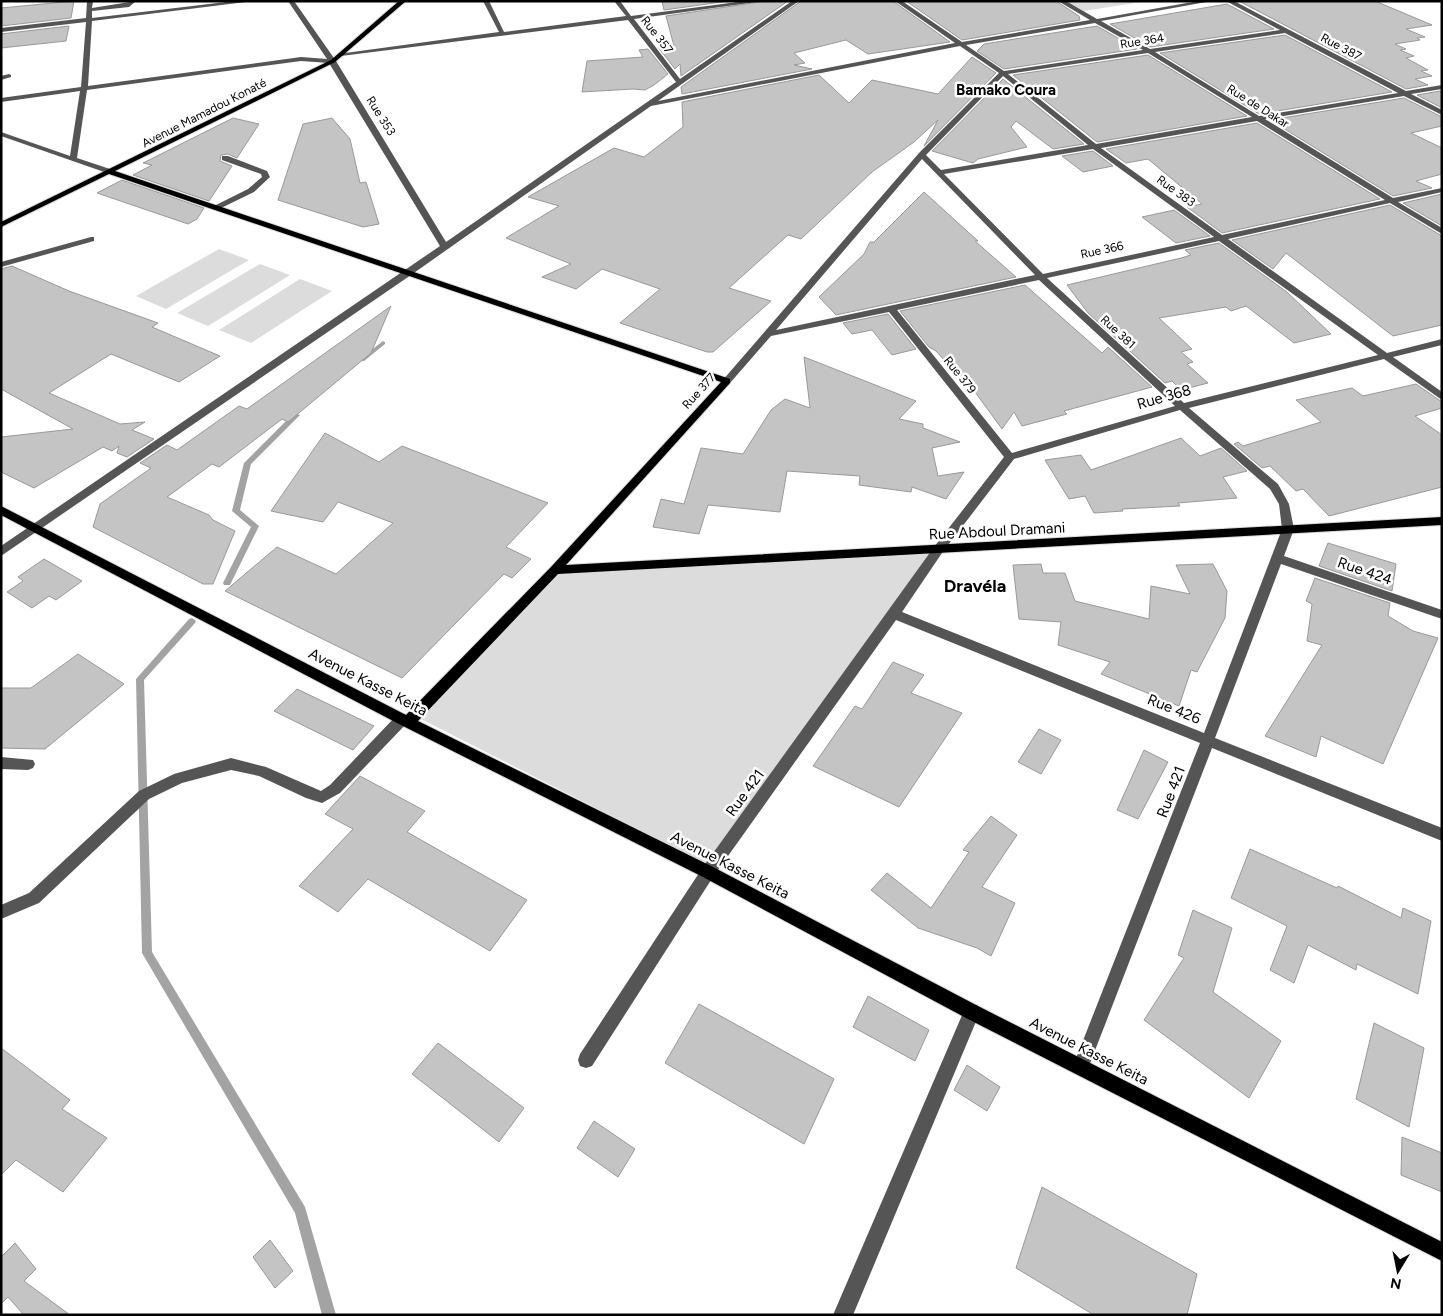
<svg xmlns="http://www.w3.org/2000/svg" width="1443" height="1316" viewBox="0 0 1443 1316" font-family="Figtree,sans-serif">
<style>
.green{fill:#dcdcdc}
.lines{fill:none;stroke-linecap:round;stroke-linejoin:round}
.stream{fill:#a3a3a3;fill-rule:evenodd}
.building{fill:#c4c4c4;stroke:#999}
.major-casing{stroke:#dbdbdb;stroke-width:2}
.minor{fill:#555;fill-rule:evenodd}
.major{fill:#000;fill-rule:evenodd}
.labels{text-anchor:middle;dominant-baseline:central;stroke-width:5;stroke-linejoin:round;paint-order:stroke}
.far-street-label{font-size:12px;fill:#000;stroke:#fff}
.far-quarter-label{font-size:15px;font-weight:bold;fill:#000;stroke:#fff}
.street-label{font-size:15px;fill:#000;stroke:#fff}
.quarter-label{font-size:18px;font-weight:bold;fill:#000;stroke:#fff}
</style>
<rect width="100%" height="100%" fill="#fff"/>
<!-- green -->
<path class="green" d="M 1066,1 L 1147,1 L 1084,11 Z
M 219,249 L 249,260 L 166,309 L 136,296 Z
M 260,264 L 290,275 L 208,326 L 177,313 Z
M 300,279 L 332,291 L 251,343 L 219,330 Z
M 938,550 L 706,864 L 421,719 L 555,570 Z"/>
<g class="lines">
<!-- stream -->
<path class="stream" d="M 383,341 L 385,342 L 385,344 L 364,361 L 360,361 L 360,359 Z
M 294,413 L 296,413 L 300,415 L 251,464 L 240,510 L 259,526 L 230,585 L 224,585 L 223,583 L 251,527 L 232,511 L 244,463 Z
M 192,618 L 196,621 L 195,623 L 144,680 L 152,952 L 305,1207 L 336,1315 L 322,1315 L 295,1213 L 142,953 L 136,679 L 189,619 Z"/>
</g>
<!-- building -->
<path class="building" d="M 74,1 L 71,18 L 1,26 L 1,8 Z
M 662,1 L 729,1 L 664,10 Z
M 766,1 L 788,1 L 681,76 L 680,64 L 675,69 L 658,47 L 674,46 L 666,16 Z
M 801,1 L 893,1 L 950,42 L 868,54 L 846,40 L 794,53 L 805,63 L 794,65 L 812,69 L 682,94 L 681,87 Z
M 906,1 L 1056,1 L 1079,16 L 1080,20 L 962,40 Z
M 1239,1 L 1375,1 L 1432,25 L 1406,29 L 1425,37 L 1417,38 L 1420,40 L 1395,44 L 1406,49 L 1400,50 L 1414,56 L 1406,58 L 1428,70 L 1421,71 L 1432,76 L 1415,79 L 1428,85 L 1406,89 Z
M 1227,4 L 1274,29 L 1150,47 L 1110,24 Z
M 69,26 L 66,41 L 1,48 L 1,34 Z
M 1097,26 L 1137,49 L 1004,69 L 977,51 L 984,44 Z
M 1285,35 L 1392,92 L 1259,114 L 1160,53 Z
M 648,49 L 668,74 L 654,85 L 645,90 L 633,89 L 582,92 L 587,61 L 643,57 L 639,50 Z
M 1148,55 L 1247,116 L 1097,142 L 1013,75 Z
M 972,57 L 996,73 L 924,146 L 938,120 L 914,142 L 872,172 L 801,239 L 788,235 L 729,288 L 771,301 L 713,352 L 707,352 L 620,323 L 660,289 L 602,269 L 576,289 L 542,277 L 571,264 L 506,238 L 559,206 L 528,197 L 614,148 L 644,157 L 683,127 L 682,102 L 819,75 L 849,103 L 872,80 L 938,94 Z
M 1003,79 L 1084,144 L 1053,149 L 1016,121 L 1011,127 L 1027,147 L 978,159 L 973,163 L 932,151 Z
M 1440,91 L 1442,92 L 1442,108 L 1417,95 Z
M 1404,98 L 1442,117 L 1442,126 L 1411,133 L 1442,148 L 1442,174 L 1416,181 L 1432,188 L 1393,196 L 1270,120 Z
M 233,118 L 259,124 L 237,158 L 228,154 L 221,155 L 220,161 L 232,166 L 209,201 L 133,175 L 152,165 L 143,163 Z
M 332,118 L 350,139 L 360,183 L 366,182 L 379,224 L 363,227 L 278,200 L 303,124 Z
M 1257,123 L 1380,199 L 1222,233 L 1187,207 L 1202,204 L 1148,159 L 1126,163 L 1106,149 Z
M 1093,151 L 1113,166 L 1083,172 L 1062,156 Z
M 122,180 L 204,208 L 197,219 L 188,224 L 97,193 Z
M 924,192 L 978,241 L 975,241 L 1016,277 L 836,315 L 819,297 L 864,254 L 870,242 L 874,242 Z
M 1442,194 L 1442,226 L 1403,203 Z
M 1390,205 L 1442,236 L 1442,325 L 1393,336 L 1286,253 L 1273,269 L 1232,240 Z
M 1174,210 L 1210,236 L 1176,243 L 1142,217 Z
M 1219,243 L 1287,292 L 1331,334 L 1294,343 L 1246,306 L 1231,311 L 1226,307 L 1159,318 L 1192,349 L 1181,352 L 1193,362 L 1187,364 L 1208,383 L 1181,390 L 1172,381 L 1165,383 L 1088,313 L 1067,285 L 1181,258 L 1191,255 L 1185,250 Z
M 12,266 L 69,291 L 158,323 L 152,327 L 220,356 L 179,382 L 111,354 L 49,393 L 120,424 L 145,422 L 132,430 L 154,439 L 127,457 L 117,453 L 119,446 L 112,451 L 103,447 L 34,488 L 1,472 L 1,437 L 73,429 L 1,389 L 1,269 Z
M 1025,285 L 1102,353 L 1108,347 L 1152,387 L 1064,411 L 1067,414 L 1022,426 L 1014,412 L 1002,429 L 970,385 L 967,386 L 936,351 L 929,347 L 900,311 Z
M 391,306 L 371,353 L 288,422 L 282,419 L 219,467 L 212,464 L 167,497 L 209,515 L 213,520 L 235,531 L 213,584 L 203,584 L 93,527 L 100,504 L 151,468 L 140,463 L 167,445 L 177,450 L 239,406 L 247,409 Z
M 888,314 L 916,349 L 892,355 L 872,330 L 852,334 L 843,323 Z
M 804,357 L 916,401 L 899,419 L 923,424 L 923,428 L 960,442 L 932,448 L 938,476 L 964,472 L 946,499 L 912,487 L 911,492 L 859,485 L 860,476 L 787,471 L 780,512 L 708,505 L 699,534 L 653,527 L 661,499 L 684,504 L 701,448 L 743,454 L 771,410 L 785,399 L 810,408 Z
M 1416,384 L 1442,402 L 1442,408 L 1415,416 L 1442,435 L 1442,487 L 1329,516 L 1303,489 L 1296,491 L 1270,466 L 1262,468 L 1234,444 L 1238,442 L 1243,446 L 1321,422 L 1296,400 L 1352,388 L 1363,396 Z
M 325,433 L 379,462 L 402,446 L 548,503 L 506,547 L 531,559 L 512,578 L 504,574 L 402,678 L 225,591 L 277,547 L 336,574 L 393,523 L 338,502 L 323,522 L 271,511 Z
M 1181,438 L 1200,456 L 1221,448 L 1247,471 L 1223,477 L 1237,498 L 1178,503 L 1180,506 L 1122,509 L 1123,511 L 1094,513 L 1085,496 L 1069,499 L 1045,460 L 1081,455 L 1091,470 Z
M 1328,543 L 1396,564 L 1392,591 L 1319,566 Z
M 44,559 L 82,581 L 56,600 L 49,596 L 32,608 L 7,592 L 23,581 L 18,577 Z
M 1041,564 L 1043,573 L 1065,573 L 1075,601 L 1149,619 L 1151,586 L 1190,594 L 1176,565 L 1213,564 L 1227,591 L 1225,618 L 1197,672 L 1191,670 L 1179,706 L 1101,674 L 1110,662 L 1058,645 L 1061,622 L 1019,619 L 1013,565 Z
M 1315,578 L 1390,603 L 1388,616 L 1413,631 L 1438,638 L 1383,764 L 1321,736 L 1316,757 L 1265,736 L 1322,645 L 1307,641 L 1312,604 L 1306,601 Z
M 78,654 L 124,684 L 45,749 L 1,748 L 1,688 L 31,688 Z
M 893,662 L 924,675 L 911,693 L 962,713 L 899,807 L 813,766 L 855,706 L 862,709 Z
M 297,689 L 374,726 L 353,750 L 274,711 Z
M 1039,729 L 1061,740 L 1041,774 L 1018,762 Z
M 1144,750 L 1168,762 L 1138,819 L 1117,810 Z
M 360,776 L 425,811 L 407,832 L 527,900 L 490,951 L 368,879 L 338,912 L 299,886 L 353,829 L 325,814 Z
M 991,816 L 1017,835 L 982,887 L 1015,903 L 991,956 L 977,948 L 918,928 L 871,890 L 887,873 L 931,908 L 969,852 L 963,850 Z
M 1250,849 L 1337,888 L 1338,886 L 1401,918 L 1403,908 L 1431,921 L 1418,994 L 1357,964 L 1356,970 L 1308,945 L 1294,983 L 1270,970 L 1287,926 L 1231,898 Z
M 1193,910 L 1232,928 L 1213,992 L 1281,1041 L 1249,1098 L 1144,1020 L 1184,958 L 1178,955 Z
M 868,996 L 929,1030 L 915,1061 L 853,1027 Z
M 699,1004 L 834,1079 L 804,1144 L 665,1063 Z
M 1374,1023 L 1424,1048 L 1409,1127 L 1356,1099 Z
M 438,1043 L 524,1108 L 499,1142 L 412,1074 Z
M 1,1048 L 70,1100 L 62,1109 L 107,1138 L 63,1192 L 16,1160 L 1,1175 Z
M 967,1065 L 1000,1087 L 987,1111 L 954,1090 Z
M 594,1121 L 635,1149 L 618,1177 L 577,1148 Z
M 1402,1137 L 1442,1153 L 1442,1192 L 1401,1175 Z
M 1042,1187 L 1197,1274 L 1187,1315 L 1094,1315 L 1016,1268 Z
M 270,1240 L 293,1271 L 275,1288 L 253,1257 Z
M 15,1243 L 36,1269 L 24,1281 L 70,1315 L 24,1315 L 8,1297 L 1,1304 L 1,1257 Z"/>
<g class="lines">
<defs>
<path id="major" d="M 399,1 L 406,1 L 335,62 L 115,171 L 730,379 L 730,383 L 566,565 L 1442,517 L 1442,525 L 558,574 L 418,721 L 713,867 L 978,1006 L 1442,1242 L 1442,1261 L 966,1018 L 703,877 L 397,723 L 1,515 L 1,506 L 406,715 L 551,567 L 721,382 L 109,174 L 1,227 L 1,222 L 331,60 Z"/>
</defs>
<!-- major casing -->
<use href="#major" class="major-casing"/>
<!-- minor -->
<path class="minor" d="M 87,1 L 93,1 L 92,8 L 136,1 L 129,7 L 92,11 L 92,18 L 234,1 L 254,1 L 92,21 L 88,86 L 301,57 L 327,59 L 288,1 L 294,1 L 336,61 L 446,242 L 676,82 L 628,20 L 341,56 L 338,54 L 499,32 L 483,1 L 489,1 L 504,32 L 626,16 L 614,1 L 620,1 L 631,16 L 745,1 L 764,1 L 634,19 L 680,79 L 792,1 L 799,1 L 658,101 L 955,43 L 895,1 L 902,1 L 962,42 L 1090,20 L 1058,1 L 1066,1 L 1097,19 L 1198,1 L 1212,1 L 1101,21 L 1150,49 L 1280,30 L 1226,1 L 1234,1 L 1406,91 L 1442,85 L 1442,89 L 1411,94 L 1442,110 L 1442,115 L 1404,96 L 1265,119 L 1393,198 L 1442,188 L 1442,192 L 1398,202 L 1442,228 L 1442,234 L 1390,203 L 1228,239 L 1387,353 L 1442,339 L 1442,345 L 1393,357 L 1442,392 L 1442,400 L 1384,359 L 1189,408 L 1278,484 L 1289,504 L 1294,529 L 1284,556 L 1442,610 L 1442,619 L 1281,564 L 1215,738 L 1442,828 L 1442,841 L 1212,748 L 1089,1066 L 1087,1072 L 1081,1074 L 1075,1072 L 1073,1066 L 1200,743 L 896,620 L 713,877 L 592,1066 L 586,1068 L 580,1066 L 578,1060 L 580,1054 L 703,867 L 934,547 L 1004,457 L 889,312 L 771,336 L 730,383 L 727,384 L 722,381 L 919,153 L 999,73 L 960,46 L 651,106 L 411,275 L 1,556 L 1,546 L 440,246 L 329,63 L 301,61 L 87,90 L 77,158 L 113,170 L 113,174 L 110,174 L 1,136 L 1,132 L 70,156 L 80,91 L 1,102 L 1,98 L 81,87 L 86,22 L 1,32 L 1,28 L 86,18 ZM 1095,23 L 1143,50 L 1004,71 L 966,45 ZM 1285,33 L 1398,93 L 1259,116 L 1155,52 ZM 1148,53 L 1252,117 L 1096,144 L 1008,74 ZM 1003,76 L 1088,145 L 941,170 L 926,155 ZM 1257,121 L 1385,200 L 1222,235 L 1101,148 ZM 1093,149 L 1214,237 L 1043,274 L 944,174 ZM 922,159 L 1035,275 L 776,330 ZM 1219,241 L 1378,355 L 1184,403 L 1047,278 ZM 1039,280 L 1175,406 L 1012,453 L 897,310 ZM 1180,410 L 1270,489 L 1279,504 L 1282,529 L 1204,733 L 902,612 L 942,553 L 1014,459 Z
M 9,74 L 11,75 L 11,77 L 1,80 L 1,76 Z
M 222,156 L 228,156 L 267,171 L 270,177 L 254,192 L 217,210 L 213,208 L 214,206 L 248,189 L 262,177 L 261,174 L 222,160 Z
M 91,237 L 94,237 L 94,241 L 1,267 L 1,262 Z
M 402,714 L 407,715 L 409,719 L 407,723 L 340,793 L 322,803 L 306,798 L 259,776 L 231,770 L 182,783 L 149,799 L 39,903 L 1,919 L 1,905 L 29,893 L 139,791 L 174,774 L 231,758 L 266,767 L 321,791 L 330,785 L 397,715 Z
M 1,757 L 33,760 L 35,764 L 33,768 L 28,770 L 1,769 Z
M 972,1004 L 978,1006 L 980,1012 L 853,1315 L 833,1315 L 966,1006 Z"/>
<!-- major -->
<use href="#major" class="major"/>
</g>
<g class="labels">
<!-- far-street labels -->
<g class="far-street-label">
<text transform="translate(657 35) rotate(52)">Rue 357</text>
<text transform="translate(1142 41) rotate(-9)">Rue 364</text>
<text transform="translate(1341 47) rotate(28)">Rue 387</text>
<text transform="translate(1258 106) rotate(32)">Rue de Dakar</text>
<text transform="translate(204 113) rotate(-27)">Avenue Mamadou Konaté</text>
<text transform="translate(381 116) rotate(58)">Rue 353</text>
<text transform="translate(1176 191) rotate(36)">Rue 383</text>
<text transform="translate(1102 250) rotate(-12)">Rue 366</text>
<text transform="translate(1118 332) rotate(43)">Rue 381</text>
<text transform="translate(960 375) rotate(51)">Rue 379</text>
<text transform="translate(699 391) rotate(-48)">Rue 377</text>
</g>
<!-- far-quarter labels -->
<g class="far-quarter-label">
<text x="1006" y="90">Bamako Coura</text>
</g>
<!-- street labels -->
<g class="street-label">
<text transform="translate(1164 397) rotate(-16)">Rue 368</text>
<text transform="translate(997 531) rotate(-3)">Rue Abdoul Dramani</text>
<text transform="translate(1365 571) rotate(19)">Rue 424</text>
<text transform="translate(368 682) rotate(27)">Avenue Kasse Keita</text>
<text transform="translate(1174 709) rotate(22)">Rue 426</text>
<text transform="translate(1171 792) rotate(-69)">Rue 421</text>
<text transform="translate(745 793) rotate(-54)">Rue 421</text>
<text transform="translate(730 865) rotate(27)">Avenue Kasse Keita</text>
<text transform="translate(1089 1051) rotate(27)">Avenue Kasse Keita</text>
</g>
<!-- quarter labels -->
<g class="quarter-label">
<text x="975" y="586">Dravéla</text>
</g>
</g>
<!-- border -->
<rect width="1443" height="1316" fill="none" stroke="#000000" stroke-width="5"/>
<!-- north arrow -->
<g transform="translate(1398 1271) rotate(190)" stroke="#ffffff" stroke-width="4" paint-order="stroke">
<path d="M0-4L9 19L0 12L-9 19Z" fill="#000000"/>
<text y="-8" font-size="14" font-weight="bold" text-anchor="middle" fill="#000000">N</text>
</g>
</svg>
